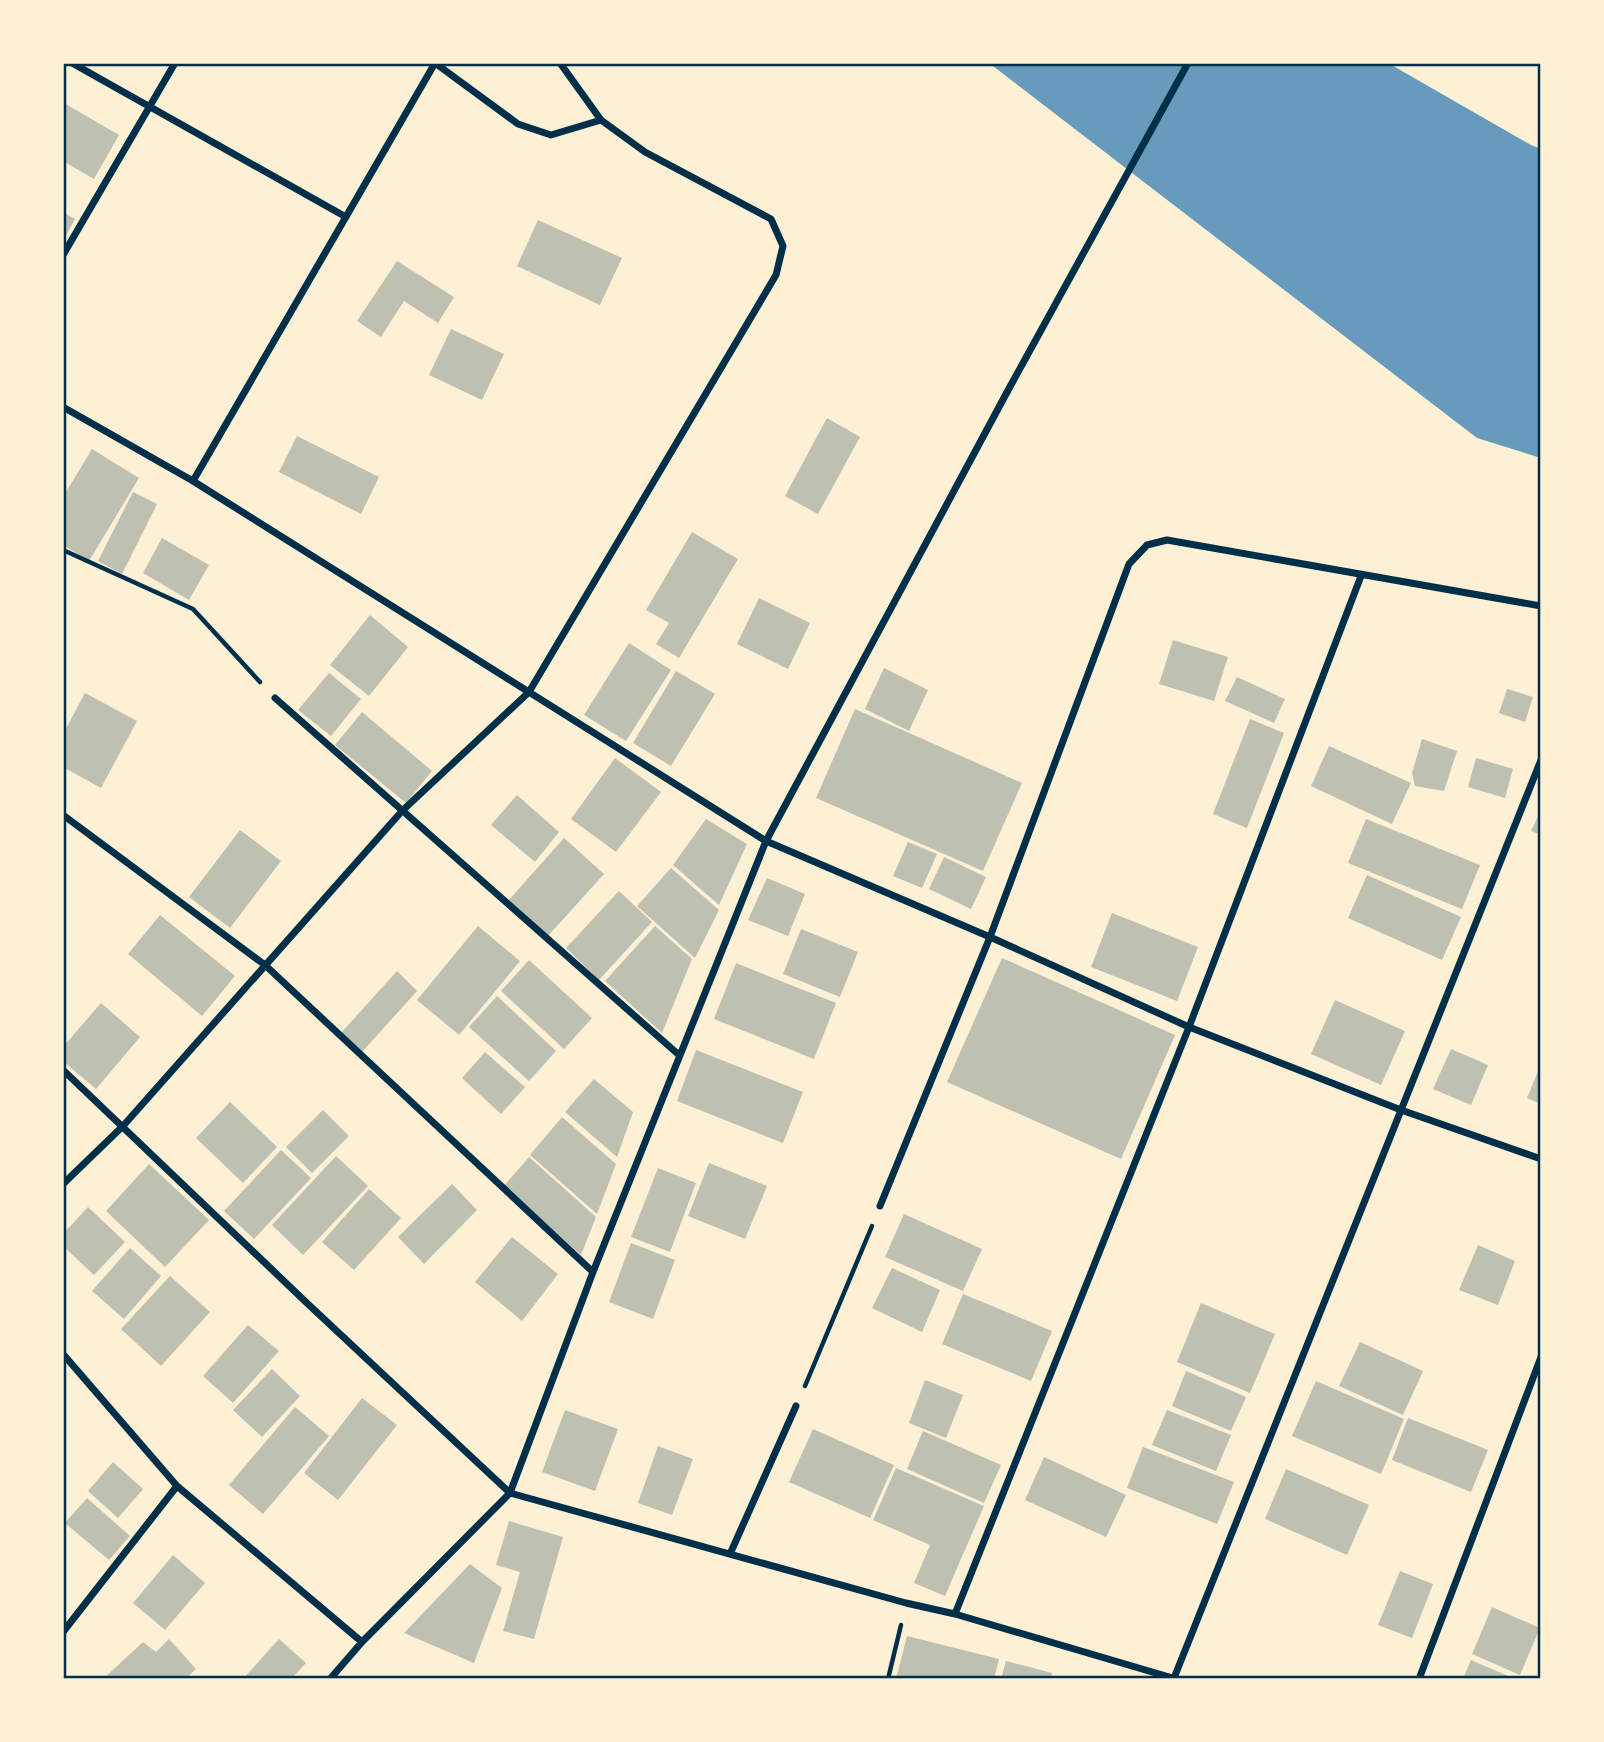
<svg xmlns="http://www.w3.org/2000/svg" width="1604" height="1742" viewBox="0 0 1604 1742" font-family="'PT Sans Narrow',sans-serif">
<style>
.water{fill:#669bbc}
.building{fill:#bec0b2}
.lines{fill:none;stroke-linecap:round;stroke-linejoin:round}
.path{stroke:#003049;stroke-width:4.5}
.minor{stroke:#003049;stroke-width:7}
.neatline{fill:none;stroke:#003049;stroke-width:2.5}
</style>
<rect width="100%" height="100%" fill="#fdf0d5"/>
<!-- water -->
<path class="water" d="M 989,63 L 1388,63 L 1531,145 L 1541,149 L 1541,458 L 1477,438 Z"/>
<!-- building -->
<path class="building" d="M 64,103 L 119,135 L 94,179 L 63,161 Z
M 63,212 L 75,219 L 63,241 Z
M 538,220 L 622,258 L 600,305 L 517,266 Z
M 397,261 L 454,297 L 438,323 L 404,301 L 381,337 L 357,321 Z
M 451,329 L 504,354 L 482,400 L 429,375 Z
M 827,418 L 860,437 L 818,514 L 785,496 Z
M 297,436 L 379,477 L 361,514 L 279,472 Z
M 92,449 L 139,478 L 89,561 L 63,545 L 63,497 Z
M 133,492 L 157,504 L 122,574 L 98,561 Z
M 692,532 L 738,559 L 679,658 L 656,644 L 669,623 L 646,610 Z
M 162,538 L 209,565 L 189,600 L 143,573 Z
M 759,598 L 810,623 L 788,669 L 737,644 Z
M 370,615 L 408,647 L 369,696 L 330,665 Z
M 1173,640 L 1228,657 L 1214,701 L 1159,684 Z
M 629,643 L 671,670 L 626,741 L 584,715 Z
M 884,668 L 928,690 L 909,731 L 865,709 Z
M 676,671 L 715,694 L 671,766 L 633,743 Z
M 329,673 L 361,699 L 331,736 L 298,710 Z
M 1237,677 L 1285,699 L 1274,723 L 1225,701 Z
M 1507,689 L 1533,697 L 1525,722 L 1499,713 Z
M 85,693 L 137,721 L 101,788 L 63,767 L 63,734 Z
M 855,709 L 1022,783 L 983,871 L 816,798 Z
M 362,712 L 432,771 L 406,803 L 335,745 Z
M 1250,719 L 1284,733 L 1247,828 L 1213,814 Z
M 1422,739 L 1457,751 L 1444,791 L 1415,786 L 1412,773 Z
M 1329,746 L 1411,783 L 1392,824 L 1311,786 Z
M 615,758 L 661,792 L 616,852 L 571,819 Z
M 1476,758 L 1513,769 L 1505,798 L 1468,787 Z
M 517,795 L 559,832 L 535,862 L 491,825 Z
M 1541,810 L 1541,835 L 1531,831 Z
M 706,819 L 747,844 L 719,905 L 673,865 Z
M 1366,819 L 1480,865 L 1462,909 L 1348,863 Z
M 240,830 L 281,861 L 230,928 L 189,897 Z
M 564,838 L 604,874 L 547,937 L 508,901 Z
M 908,842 L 937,854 L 922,888 L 893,876 Z
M 944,857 L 986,877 L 971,909 L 929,889 Z
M 671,868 L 719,910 L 695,958 L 637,906 Z
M 1367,875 L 1461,917 L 1442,960 L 1348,918 Z
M 767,878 L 805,894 L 788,936 L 748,920 Z
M 619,891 L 652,922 L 599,980 L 566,948 Z
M 1112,913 L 1198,947 L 1177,1001 L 1091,967 Z
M 160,915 L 235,976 L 202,1016 L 128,954 Z
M 478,926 L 520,961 L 459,1035 L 417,1000 Z
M 655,926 L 692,959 L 662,1033 L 605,981 Z
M 801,929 L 858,952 L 840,997 L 783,974 Z
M 1002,958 L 1175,1035 L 1121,1159 L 947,1082 Z
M 529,960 L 592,1018 L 564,1049 L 501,991 Z
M 736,963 L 836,1003 L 814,1059 L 714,1019 Z
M 397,971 L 417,991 L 362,1052 L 341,1033 Z
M 497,996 L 556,1051 L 529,1081 L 469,1027 Z
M 1335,1000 L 1405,1031 L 1381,1085 L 1311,1054 Z
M 101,1003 L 140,1037 L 96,1089 L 63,1061 L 63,1047 Z
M 1451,1049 L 1488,1065 L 1471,1105 L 1433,1089 Z
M 696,1050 L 803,1092 L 783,1143 L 677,1101 Z
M 485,1052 L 525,1087 L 501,1114 L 462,1078 Z
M 1541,1064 L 1541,1104 L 1527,1098 Z
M 594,1079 L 633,1112 L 617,1157 L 565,1112 Z
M 230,1102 L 277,1147 L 243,1183 L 196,1138 Z
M 323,1110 L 349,1136 L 312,1173 L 286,1147 Z
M 562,1117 L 616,1164 L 597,1214 L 530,1155 Z
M 281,1150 L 311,1178 L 254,1239 L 224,1211 Z
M 336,1156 L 368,1186 L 303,1255 L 272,1225 Z
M 529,1157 L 596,1217 L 581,1255 L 504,1186 Z
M 709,1163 L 767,1186 L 745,1239 L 688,1216 Z
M 149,1164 L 209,1220 L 165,1267 L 106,1211 Z
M 658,1168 L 696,1183 L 670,1252 L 631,1237 Z
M 452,1184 L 477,1210 L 424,1264 L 398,1237 Z
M 369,1189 L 401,1218 L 354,1270 L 322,1242 Z
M 88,1207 L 125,1242 L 94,1275 L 63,1246 L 63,1234 Z
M 904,1214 L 982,1249 L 963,1291 L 885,1257 Z
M 512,1237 L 558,1274 L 522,1321 L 475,1282 Z
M 631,1243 L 675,1260 L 653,1319 L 609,1302 Z
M 1478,1245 L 1515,1261 L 1498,1305 L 1459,1290 Z
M 130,1248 L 161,1276 L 124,1319 L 92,1291 Z
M 892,1268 L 940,1290 L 922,1332 L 872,1308 Z
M 170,1276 L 210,1312 L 161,1366 L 121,1329 Z
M 963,1294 L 1052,1331 L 1031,1381 L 942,1344 Z
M 1201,1303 L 1275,1334 L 1250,1393 L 1177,1362 Z
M 248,1325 L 279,1351 L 233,1403 L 203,1376 Z
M 1360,1342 L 1423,1371 L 1403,1415 L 1339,1386 Z
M 272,1369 L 300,1396 L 262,1437 L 233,1410 Z
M 1186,1371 L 1246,1397 L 1231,1431 L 1172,1406 Z
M 925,1380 L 963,1395 L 946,1438 L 909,1423 Z
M 1316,1381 L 1404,1419 L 1381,1474 L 1292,1436 Z
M 362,1398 L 397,1425 L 338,1500 L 304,1473 Z
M 295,1407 L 329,1436 L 263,1514 L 229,1485 Z
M 565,1410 L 618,1429 L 595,1491 L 542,1472 Z
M 1167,1410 L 1231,1435 L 1216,1471 L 1152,1445 Z
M 1408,1418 L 1488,1450 L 1471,1492 L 1392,1460 Z
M 813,1429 L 894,1465 L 870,1518 L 789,1482 Z
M 923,1431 L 1001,1465 L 984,1503 L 907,1469 Z
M 658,1446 L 693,1459 L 672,1515 L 638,1503 Z
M 1143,1447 L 1234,1482 L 1217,1524 L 1127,1488 Z
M 1044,1457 L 1126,1495 L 1106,1537 L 1025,1500 Z
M 113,1462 L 143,1489 L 118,1518 L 88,1491 Z
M 896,1468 L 984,1506 L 945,1596 L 914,1583 L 930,1545 L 873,1520 Z
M 1286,1469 L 1369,1505 L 1347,1555 L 1265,1519 Z
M 87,1498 L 130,1536 L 109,1560 L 65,1523 Z
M 509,1521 L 563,1537 L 534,1639 L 503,1631 L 520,1572 L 496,1565 Z
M 173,1555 L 205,1583 L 165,1630 L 133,1603 Z
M 470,1564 L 502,1588 L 474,1663 L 404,1633 Z
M 1400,1571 L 1433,1584 L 1412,1638 L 1378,1625 Z
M 1492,1607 L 1540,1628 L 1520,1675 L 1472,1654 Z
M 907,1636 L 999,1659 L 994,1679 L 896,1679 Z
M 169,1639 L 196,1669 L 185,1679 L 103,1679 L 143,1642 L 156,1652 Z
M 279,1639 L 306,1663 L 291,1679 L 243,1679 Z
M 1471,1660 L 1515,1679 L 1463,1679 Z
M 1006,1661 L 1052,1673 L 1051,1679 L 1001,1679 Z"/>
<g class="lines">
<!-- path -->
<path class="path" d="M 63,550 L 193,609 L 260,682
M 805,1386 L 872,1226
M 888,1679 L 901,1625"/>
<!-- minor -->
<path class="minor" d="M 72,63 L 346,217
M 435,63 L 518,124 L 551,135 L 601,120
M 63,255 L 175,63
M 63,407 L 193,481 L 766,841 L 990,937 L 1189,1027 L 1401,1110 L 1541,1159
M 193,481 L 435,63
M 275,698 L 679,1055
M 63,815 L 265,965 L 593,1272
M 63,1070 L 309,1305 L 510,1493 L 906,1603 L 955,1614 L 1176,1679
M 63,1184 L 123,1126 L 402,811 L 529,692 L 776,275 L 783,246 L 771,219 L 645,152 L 601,120 L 560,63
M 880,1206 L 990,937 L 1129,564 L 1147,545 L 1167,540 L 1541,606
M 63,1354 L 177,1486 L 362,1642
M 730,1554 L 796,1406
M 955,1614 L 1189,1027 L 1361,576
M 63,1632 L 177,1486
M 1174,1678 L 1541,760
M 330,1679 L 362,1642 L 510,1493 L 593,1272 L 766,841 L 1006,394 L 1188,63
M 1419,1679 L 1541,1357"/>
</g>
<!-- border -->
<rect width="1604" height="1742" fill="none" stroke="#fdf0d5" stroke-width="130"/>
<rect x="65" y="65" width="1474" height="1612" class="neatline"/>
</svg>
